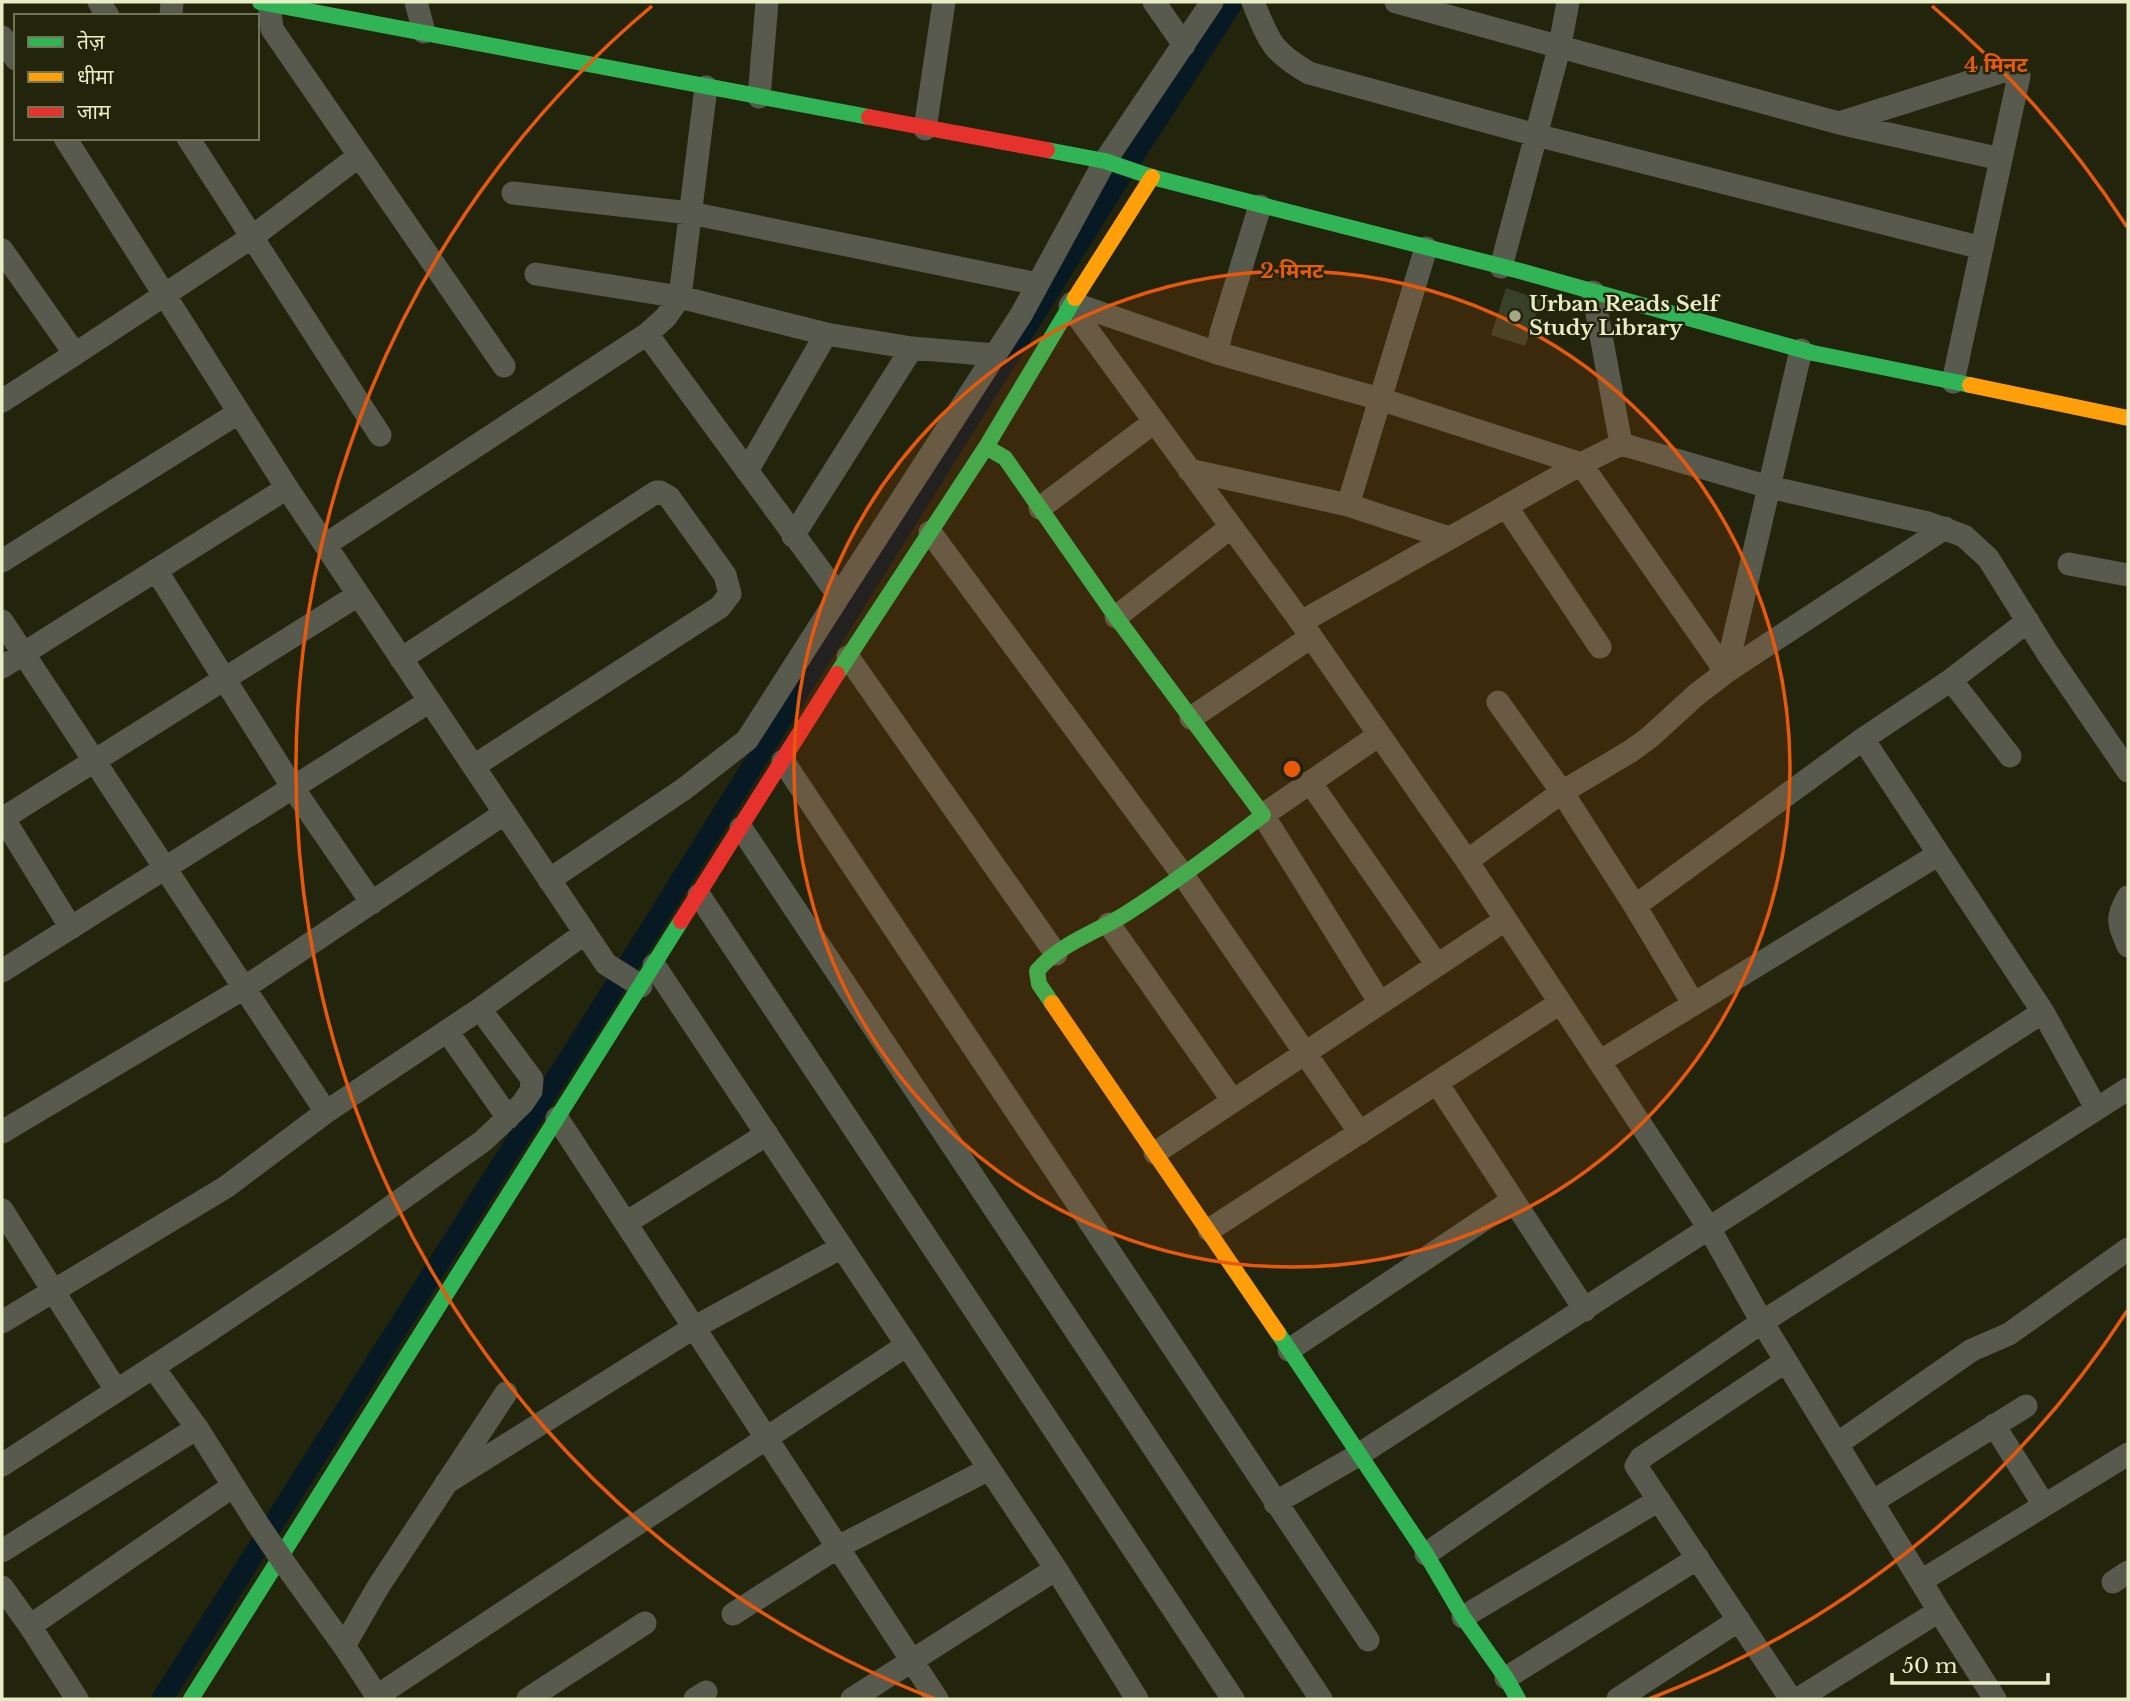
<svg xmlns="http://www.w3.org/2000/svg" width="2130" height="1701" viewBox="0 0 2130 1701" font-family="'Libre Baskerville','Noto Sans Devanagari',serif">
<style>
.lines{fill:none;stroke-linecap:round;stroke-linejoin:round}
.canal{stroke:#071a23;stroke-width:21}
.building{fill:#394028}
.street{stroke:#585a4d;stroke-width:23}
.fast{stroke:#30b455;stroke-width:16}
.slow{stroke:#ff9f0a;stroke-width:16}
.jam{stroke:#e5322d;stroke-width:16}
.street-bridge{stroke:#585a4d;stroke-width:23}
.ring{fill:none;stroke:#e8590c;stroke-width:3.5}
.poi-dot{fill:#a2a784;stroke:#22250b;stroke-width:2.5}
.labels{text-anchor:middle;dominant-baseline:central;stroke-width:5;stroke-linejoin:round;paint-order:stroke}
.poi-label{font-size:21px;font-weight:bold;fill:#e7edc5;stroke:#22250b;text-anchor:start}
.centre{fill:#e8590c;stroke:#22250b;stroke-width:3.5}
.ring-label{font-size:21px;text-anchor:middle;font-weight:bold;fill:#e8590c;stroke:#22250b;stroke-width:5;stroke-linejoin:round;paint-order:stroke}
</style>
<rect width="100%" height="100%" fill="#23240c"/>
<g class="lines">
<!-- canal -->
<path class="canal" d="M 162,1699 L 615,986 L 1126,168 L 1233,2"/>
</g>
<!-- building -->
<path class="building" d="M 1506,288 L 1541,300 L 1525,346 L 1491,335 Z"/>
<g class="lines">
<!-- street -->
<path class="street" d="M 99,2 L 108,16
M 416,2 L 424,32
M 1154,2 L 1184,45
M 1253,2 C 1269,41 1271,51 1309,73 L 1536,135 L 1982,248
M 1396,2 L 1839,123 L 2001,159 L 2019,76 L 2012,70 L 2007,70 L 1839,123
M 269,3 L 272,29 L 504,366
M 171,16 L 172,2
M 2,37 L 16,59
M 759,97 L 767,2
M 925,129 L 944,2
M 65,138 L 287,488 L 606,964 L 641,986
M 188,138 L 380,435
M 513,193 L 690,213 L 1038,284
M 2,250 L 75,354 L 252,237 L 359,156
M 1501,267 L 1560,45 L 1568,2
M 536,274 L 680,297 L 826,334 L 912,348 L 793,536
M 1072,303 L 1217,353 L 1380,399 L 1581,464 L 1726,672 L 1945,528
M 1070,306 L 1301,622 L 1467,861 L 1562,792 L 1631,751 L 1650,737 L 1696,695 L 1726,672 L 1801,350
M 912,348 L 995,355
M 1217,353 L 1221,333 L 1260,206
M 1953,382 L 2001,159
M 2,401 L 75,354
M 1621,444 L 1769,487 L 1928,523 L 1964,536 L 1988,558 L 2048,654 L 2128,771
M 1189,470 L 1348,505 L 1426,248
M 747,471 L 826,334
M 1348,505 L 1449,538
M 1506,506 L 1600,647
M 1040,508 L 1154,422
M 930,532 L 1183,875 L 1360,1133
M 325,545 L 647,334 L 666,317 L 680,297 L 706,87
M 2,561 L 238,413
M 2069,564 L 2128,575
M 156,570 L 293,788 L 372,903
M 839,596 L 1021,315 L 1105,161 L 1212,2
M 1116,617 L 1231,527
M 2,621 L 326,1112
M 1301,622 L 1581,464 L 1621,444 L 1593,292
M 848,657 L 1056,954
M 401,659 L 656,492 L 660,492 L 669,497 L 725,575 L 730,594 L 720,607 L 474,766
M 2,667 L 287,488
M 1951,680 L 2010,756
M 1498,702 L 1562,792 L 1635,906 L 1863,739 L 1951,680 L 2028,621
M 1191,718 L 1311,637
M 1379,735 L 1263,815 L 1380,1003
M 1863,739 L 2043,1012 L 2096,1108
M 783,761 L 1368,1640
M 1310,782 L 1437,965
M 2,816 L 71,928
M 2,819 L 358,595
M 741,828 L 1321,1699
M 1467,861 L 1709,1228 L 1762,1322 L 1939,1611 L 1995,1699
M 549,880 L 684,789 L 747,740 L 839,596 L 647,334
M 699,895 L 1233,1699
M 2128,897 C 2115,919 2119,924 2128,946
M 1635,906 L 1693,1003
M 1109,924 L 1233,1101
M 654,965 L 1056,1569 L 1137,1699
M 2,971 L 430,701
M 447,1031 L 508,1118
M 1599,1062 L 1939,854
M 1437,1083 L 1585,1310
M 557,1118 L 937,1699
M 2,1132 L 244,988 L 505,813
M 1155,1153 L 1505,920
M 2,1210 L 116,1390
M 626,1223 L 767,1134
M 1209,1230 L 1560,1003
M 2,1322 L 226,1187 L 326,1112 L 480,1009 L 585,933
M 1289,1350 L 1513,1200
M 1786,1361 L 1641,1458 L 1636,1466 L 1791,1699
M 153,1367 L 197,1428
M 1994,1425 L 2044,1505
M 1837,1444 L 1972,1350 L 2009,1334 L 2128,1249
M 2,1465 L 201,1336 L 350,1236 L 483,1141 L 522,1104 L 531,1091 L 532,1079 L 480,1009
M 446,1483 L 693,1328 L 842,1247
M 1872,1502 L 2026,1406
M 1275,1503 L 1360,1454 L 2043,1012
M 2,1551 L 197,1428 L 257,1523
M 1426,1554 L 1762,1322 L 2128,1089
M 287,1567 L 344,1646 L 379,1699
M 1921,1581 L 2128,1454
M 2113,1582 L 2128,1572
M 2,1587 L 30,1626 L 77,1699
M 733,1614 L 838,1547 L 989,1469
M 1463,1617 L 1659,1500
M 30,1626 L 233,1486
M 344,1646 L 378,1587 L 506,1393
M 1506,1678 L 1698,1558
M 377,1696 L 907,1345
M 528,1699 L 645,1623
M 695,1699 L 706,1692
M 852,1699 L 1056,1569
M 1618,1699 L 1739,1620
M 1798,1699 L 1939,1611"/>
<!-- fast -->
<path class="fast" d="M 260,2 L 869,117
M 1047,150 L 1105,161 L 1152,177 L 1520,271 L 1813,353 L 1970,385
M 986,447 L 1005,458 L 1116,617 L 1263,815 C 1219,849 1174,883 1127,913 C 1098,932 1060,943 1037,971 L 1039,984 L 1052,1003
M 837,674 L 986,447 L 1075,298
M 1278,1333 L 1426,1554 L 1463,1617 L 1506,1678 L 1518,1699
M 191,1699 L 681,921"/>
<!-- slow -->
<path class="slow" d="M 1075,298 L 1152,177
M 1970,385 L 2128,418
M 1052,1003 L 1278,1333"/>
<!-- jam -->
<path class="jam" d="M 869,117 L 1047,150
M 681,921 L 837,674"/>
<!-- street-bridge -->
<path class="street-bridge" d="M 257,1523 L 287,1567"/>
</g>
<!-- distance rings -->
<circle cx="1292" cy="769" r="498" fill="#e8590c" fill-opacity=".12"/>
<g class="ring">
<circle cx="1292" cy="769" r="498"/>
<path d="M2127 1311A996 996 0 0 1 1649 1699M935 1699A996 996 0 0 1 652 6M1932 6A996 996 0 0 1 2127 227"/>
</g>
<!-- markers -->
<circle class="poi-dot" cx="1515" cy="316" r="7"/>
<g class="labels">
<!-- poi labels -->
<g class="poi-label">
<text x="1529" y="304">Urban Reads Self<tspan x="1529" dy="24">Study Library</tspan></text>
</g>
</g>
<circle cx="1292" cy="769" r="10" class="centre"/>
<g class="ring-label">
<text x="1996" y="72">4 मिनट</text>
<text x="1292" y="278">2 मिनट</text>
</g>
<!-- border -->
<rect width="2130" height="1701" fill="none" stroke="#e7edc5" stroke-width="7"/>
<!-- legend -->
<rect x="14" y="14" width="245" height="126" fill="#22250b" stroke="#717555" stroke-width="2"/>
<rect x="28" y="37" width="35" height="10" fill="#30b455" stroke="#717555" stroke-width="2"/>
<text x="77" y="49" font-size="21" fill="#e7edc5">तेज़</text>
<rect x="28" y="72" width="35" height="10" fill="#ff9f0a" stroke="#717555" stroke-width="2"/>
<text x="77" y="84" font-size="21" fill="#e7edc5">धीमा</text>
<rect x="28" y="107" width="35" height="10" fill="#e5322d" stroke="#717555" stroke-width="2"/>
<text x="77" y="119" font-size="21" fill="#e7edc5">जाम</text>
<!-- scale -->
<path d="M1892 1673v10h156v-10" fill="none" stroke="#e7edc5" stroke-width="3.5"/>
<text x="1902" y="1673" font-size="21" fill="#e7edc5" stroke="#22250b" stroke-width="5" paint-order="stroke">50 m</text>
</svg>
